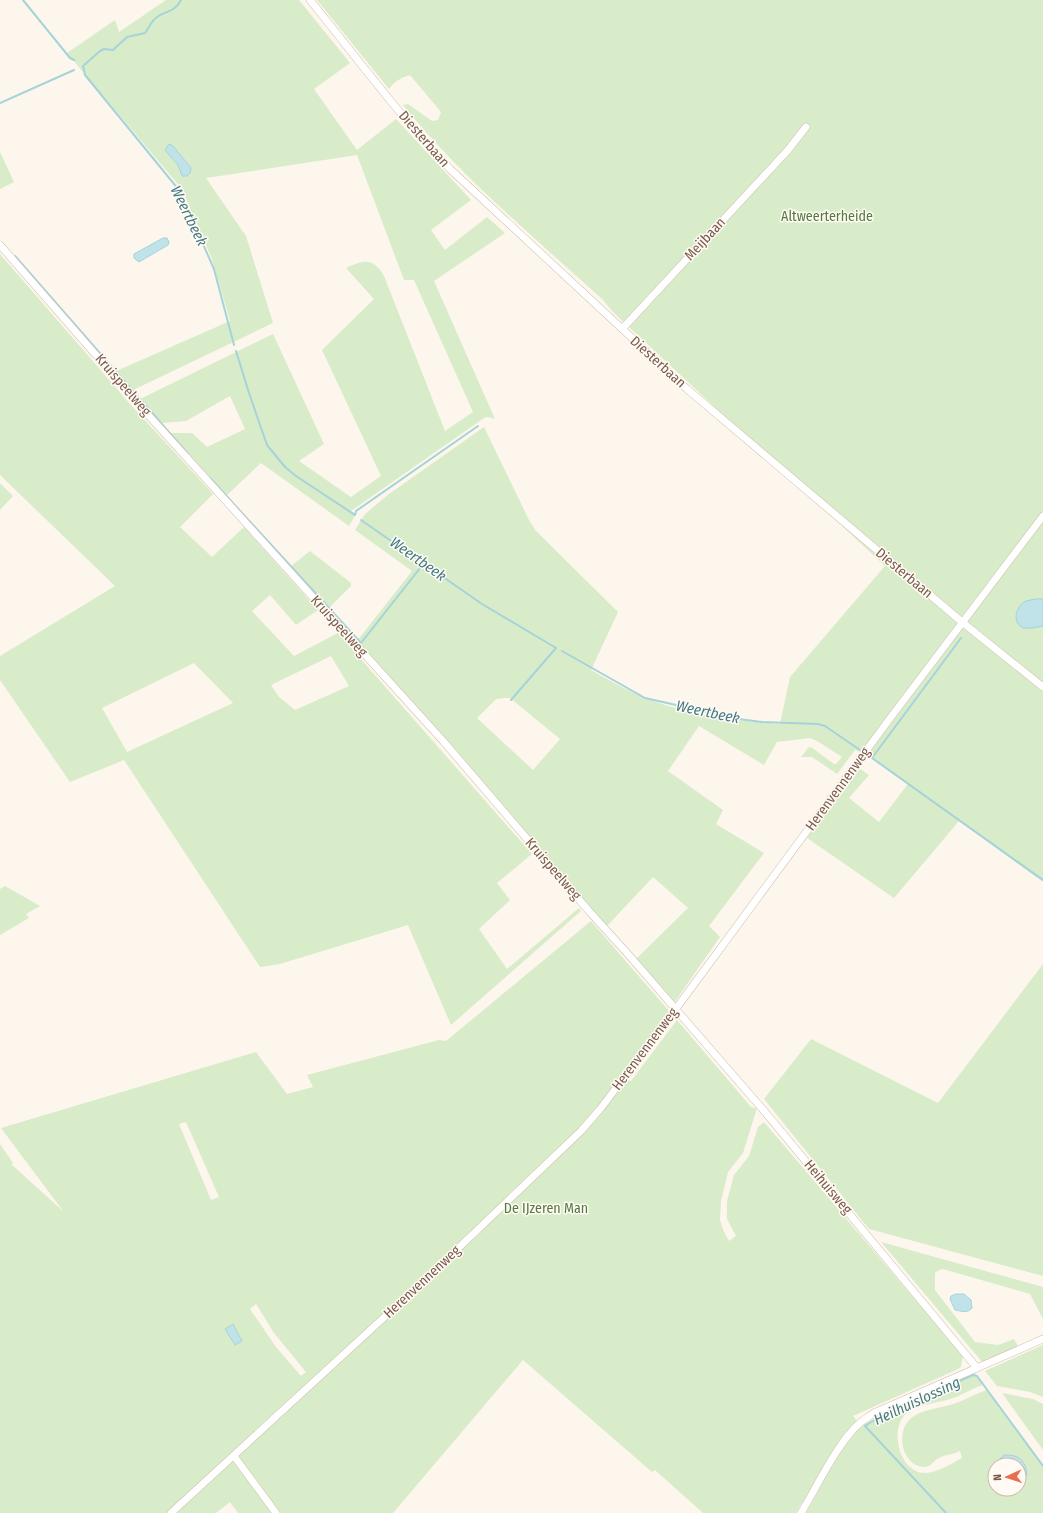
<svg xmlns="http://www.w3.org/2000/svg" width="1043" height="1513" viewBox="0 0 1043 1513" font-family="'Fira Sans Condensed',sans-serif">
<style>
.green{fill:#d8ecc9;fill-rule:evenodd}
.water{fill:#bfe3e8;stroke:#a5d3da}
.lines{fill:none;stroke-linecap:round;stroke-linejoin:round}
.stream{stroke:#a5d3da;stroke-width:2}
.minor-casing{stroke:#d1beb0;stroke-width:8}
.minor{stroke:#fff;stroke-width:7}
.labels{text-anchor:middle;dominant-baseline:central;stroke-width:3;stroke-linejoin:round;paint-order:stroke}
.street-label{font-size:14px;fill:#7a5c4d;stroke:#fffaf3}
.park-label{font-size:14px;fill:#537a41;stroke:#fffaf3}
.water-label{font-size:15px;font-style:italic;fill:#437c86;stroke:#fffaf3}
</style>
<rect width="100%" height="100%" fill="#fdf6ec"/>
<!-- green -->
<path class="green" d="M 166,0 L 299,0 L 350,63 L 314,89 L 357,150 L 396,119 L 471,200 L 431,230 L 445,250 L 487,217 L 505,233 L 434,281 L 495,419 L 488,417 L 484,418 L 351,511 L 356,514 L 349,526 L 261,463 L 226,496 L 170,433 L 192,433 L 207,447 L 245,429 L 230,396 L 186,421 L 161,423 L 140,399 L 273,334 L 324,444 L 299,461 L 351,497 L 381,476 L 322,350 L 374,299 L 346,268 C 363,260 373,257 384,276 L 445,431 L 473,412 L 414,280 L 404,280 L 357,155 L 206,178 L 246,236 L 273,323 L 131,391 L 114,372 L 230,321 L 212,259 L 182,189 L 67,53 L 115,20 L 119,32 Z
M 317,0 L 1043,0 L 1043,882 L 959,821 L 894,898 L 807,838 L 859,768 L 869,775 L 849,798 L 879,822 L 908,784 L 868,755 L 855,750 L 837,774 L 812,757 L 801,757 L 808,748 L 811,747 L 834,764 L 836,764 L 842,757 L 817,741 L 810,738 L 777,742 L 764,765 L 699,726 L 668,771 L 723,810 L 716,824 L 764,853 L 709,926 L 720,937 L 674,1003 L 636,959 L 688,908 L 653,877 L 607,926 L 357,641 L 412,571 L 355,530 L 365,514 L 389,494 L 484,427 L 529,520 L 536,531 L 618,612 L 591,670 C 609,680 628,691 648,699 C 690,715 735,721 780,724 L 790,677 L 885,566 L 614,313 L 602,299 C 534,237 461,177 403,105 L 408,104 L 432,121 L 438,120 L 441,112 L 410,75 C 400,78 395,81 389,89 ZM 505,698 L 510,698 L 560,739 L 533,770 L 477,718 L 496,699 Z
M 0,152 L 14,182 L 0,189 Z
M 0,254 L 130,404 L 213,494 L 180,527 L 212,557 L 244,527 L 318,610 L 296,625 L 270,595 L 252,611 L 294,656 L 338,633 L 532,854 L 497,883 L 510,900 L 479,929 L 507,969 L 579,908 L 581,911 L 451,1025 L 408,925 L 280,964 L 260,967 L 124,760 L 70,782 L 0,680 L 0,656 L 115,586 L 0,475 ZM 331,656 L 349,686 L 295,710 L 279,697 L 271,685 ZM 194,663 L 233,703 L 127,752 L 102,708 Z
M 0,483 L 13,496 L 0,510 Z
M 310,551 L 351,583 L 351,586 L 328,609 L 290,567 Z
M 5,886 L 40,906 L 26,914 L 29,918 L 0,935 L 0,889 Z
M 591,921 L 669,1011 L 622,1079 L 631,1081 L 677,1020 L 751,1107 L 757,1108 L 743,1153 L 728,1172 L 721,1201 L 720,1220 L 724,1232 L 729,1241 L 736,1236 L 727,1219 L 727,1201 L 734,1175 L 749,1156 L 758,1127 L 764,1122 L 963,1356 L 961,1367 L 956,1370 L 853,1416 L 861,1425 L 975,1373 L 983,1384 L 981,1386 C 970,1389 961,1396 950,1399 C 937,1403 920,1404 909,1411 C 887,1426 899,1474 926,1473 C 936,1473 953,1463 962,1458 L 960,1451 C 953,1455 946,1454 939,1458 C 934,1460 931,1467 924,1467 C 901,1465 896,1432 910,1419 C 921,1409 943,1408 956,1403 C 967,1399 977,1393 987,1390 L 1043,1465 L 1043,1513 L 806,1513 L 820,1488 L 801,1504 L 796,1513 L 703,1513 L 655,1470 L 652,1472 L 523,1360 L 393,1513 L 238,1513 L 230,1502 L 216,1513 L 0,1513 L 0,1144 L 13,1163 L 11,1164 L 63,1211 L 1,1128 L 256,1052 L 287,1094 L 313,1087 L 307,1075 L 439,1040 L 446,1041 ZM 186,1122 L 219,1197 L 211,1200 L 179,1124 ZM 256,1304 L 274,1333 L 306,1372 L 301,1376 L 276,1347 L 250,1309 ZM 997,1462 L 1023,1462 L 1024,1481 L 1019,1485 L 1019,1489 L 995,1489 L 995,1465 Z
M 1043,964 L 1043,1276 L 869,1229 L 764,1099 L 811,1039 L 938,1103 Z
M 881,1242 L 1043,1287 L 1043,1319 L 1030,1294 L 943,1269 L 939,1270 L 935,1273 L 935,1290 L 975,1342 L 998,1345 L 1014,1339 L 1019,1348 L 983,1363 Z
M 1043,1345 L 1043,1397 L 1030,1392 L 997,1386 L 985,1371 Z
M 1002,1393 L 1033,1399 L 1043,1404 L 1043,1450 Z"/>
<!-- water -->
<path class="water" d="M 169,144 L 173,146 L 191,168 L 190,173 L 187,176 L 182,176 L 178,165 L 165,150 Z
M 163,238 L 167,238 L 169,242 L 168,245 L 139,262 L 134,258 L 134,254 Z
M 1036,599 L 1043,599 L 1043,626 C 1037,627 1030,629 1024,628 C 1012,624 1015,608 1024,602 C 1027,600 1032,600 1036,599 Z
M 956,1294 L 964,1294 L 971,1300 L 972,1308 C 967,1314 962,1311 955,1310 L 950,1299 L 951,1296 Z
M 233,1324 L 242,1341 L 235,1345 L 225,1329 Z
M 1004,1455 C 1019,1454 1026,1461 1027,1475 L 1019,1485 L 1019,1465 L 995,1465 L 997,1462 Z"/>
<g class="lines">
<!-- stream -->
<path class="stream" d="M 23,0 L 70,58 L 74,60
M 181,0 C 174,13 167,10 157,17 C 151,21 149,28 145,33 L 127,37 L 113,50 L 104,49 L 100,51 L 83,66 L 85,75 L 179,190 L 214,269 L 234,345
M 0,103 L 74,70
M 15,256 L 188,454
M 236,351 L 249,393 L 267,445 L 285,467 L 296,476 L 355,515 L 356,511 L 478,426
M 210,478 L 361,643 L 424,563
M 361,520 L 482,604 L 556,648 L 511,700
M 961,638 L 872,758 L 1043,880
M 562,651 L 645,698 L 738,719 L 762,722 L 818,724 L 825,726 L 860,750
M 946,1513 L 865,1426 L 881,1416 L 973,1375 L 977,1376 L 1043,1466"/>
<defs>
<path id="minor" d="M 310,0 C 356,57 400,116 450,169 L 687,389 L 962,622 L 1043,687
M 0,245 L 150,417 L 444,742 L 588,910 L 627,953 L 765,1112 L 977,1368
M 622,329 L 788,150 L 806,127
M 234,1456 L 276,1513
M 171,1513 L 427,1278 L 581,1131 L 601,1108 L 675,1010 L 888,721 L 1043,516
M 801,1513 C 817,1487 838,1441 861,1422 C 865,1419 870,1416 874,1413 L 1043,1339"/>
</defs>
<!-- minor casing -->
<use href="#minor" class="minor-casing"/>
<!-- minor -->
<use href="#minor" class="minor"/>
</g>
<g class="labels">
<!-- street labels -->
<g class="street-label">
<text transform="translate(424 139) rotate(49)">Diesterbaan</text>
<text transform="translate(705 239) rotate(-47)">Meijbaan</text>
<text transform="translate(658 362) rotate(42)">Diesterbaan</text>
<text transform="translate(123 385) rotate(49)">Kruispeelweg</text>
<text transform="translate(904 573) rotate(40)">Diesterbaan</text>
<text transform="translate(339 626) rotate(48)">Kruispeelweg</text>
<text transform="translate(838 789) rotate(-54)">Herenvennenweg</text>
<text transform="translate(553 869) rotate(49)">Kruispeelweg</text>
<text transform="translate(645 1049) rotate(-53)">Herenvennenweg</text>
<text transform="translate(828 1187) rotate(50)">Heihuisweg</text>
<text transform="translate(422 1282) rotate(-43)">Herenvennenweg</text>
</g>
<!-- park labels -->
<g class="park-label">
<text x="827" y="216">Altweerterheide</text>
<text x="546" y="1208">De IJzeren Man</text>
</g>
<!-- water labels -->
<g class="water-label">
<text transform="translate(189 216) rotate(64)">Weertbeek</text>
<text transform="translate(418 559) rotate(35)">Weertbeek</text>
<text transform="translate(708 712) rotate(12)">Weertbeek</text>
<text transform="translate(917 1401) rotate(-25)">Heilhuislossing</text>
</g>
</g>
<!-- north arrow -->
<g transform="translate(1007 1477) rotate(267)"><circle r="19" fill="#fffaf3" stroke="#cabbb1"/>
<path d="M0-3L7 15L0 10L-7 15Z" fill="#e76f51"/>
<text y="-6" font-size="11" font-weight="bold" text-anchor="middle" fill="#7a5c4d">N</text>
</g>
</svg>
